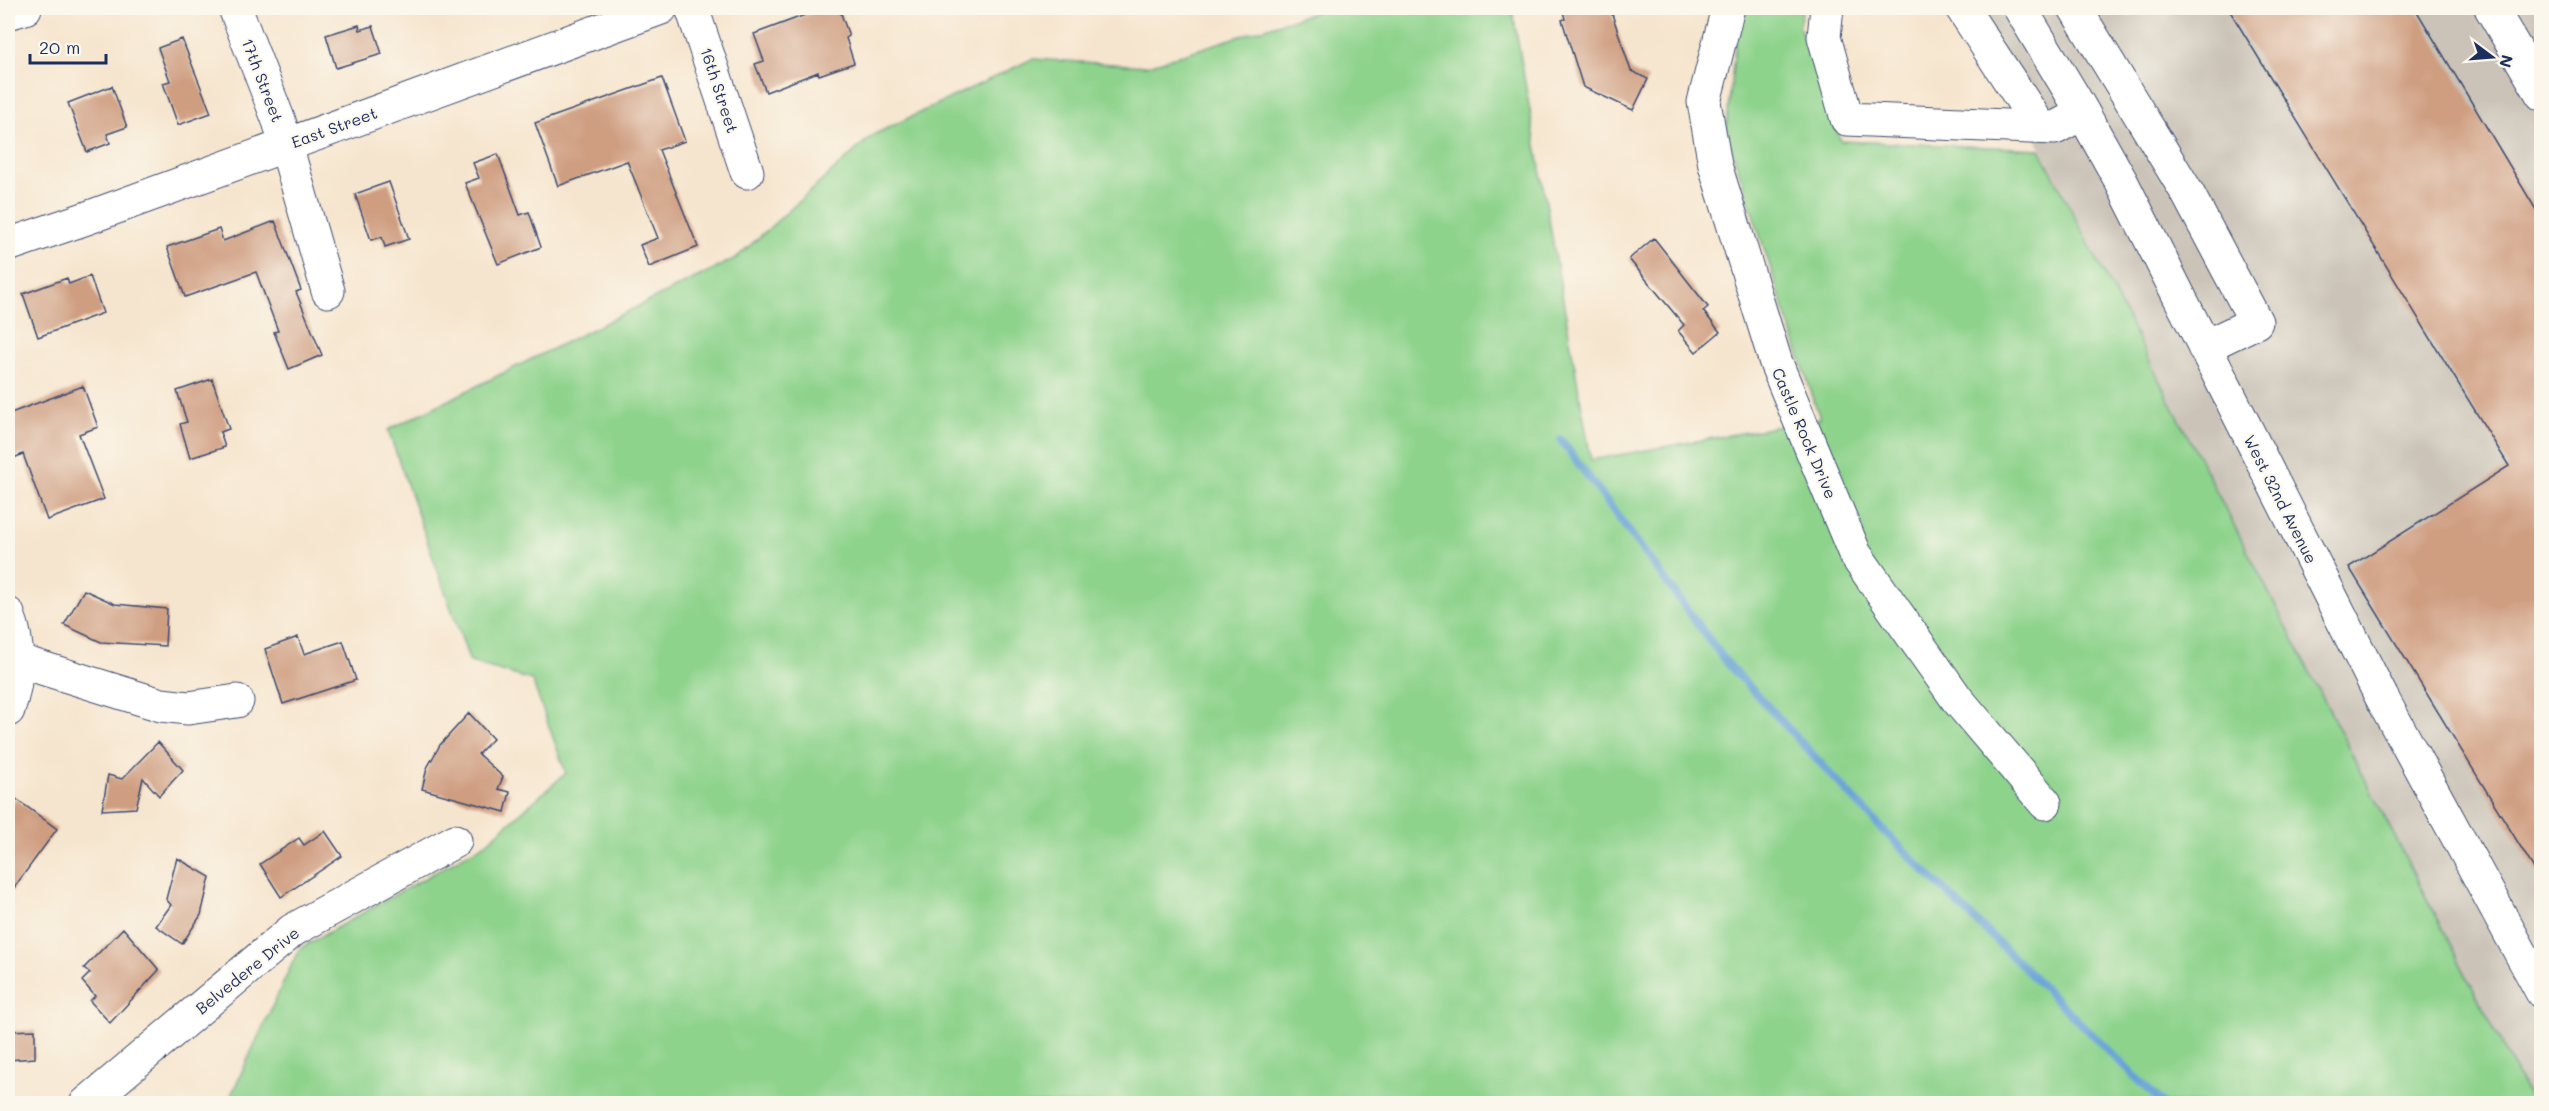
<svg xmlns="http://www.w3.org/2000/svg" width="2549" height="1111" viewBox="0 0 2549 1111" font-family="Mali,sans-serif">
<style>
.industrial{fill:#cbc3b8}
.green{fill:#8ed38c;stroke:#548175;stroke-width:1.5}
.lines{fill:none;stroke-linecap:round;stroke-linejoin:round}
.stream{stroke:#66a1d6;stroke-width:8}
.building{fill:#cf9e81}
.minor-casing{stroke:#3c4a6f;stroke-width:35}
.minor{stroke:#fff;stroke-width:33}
.labels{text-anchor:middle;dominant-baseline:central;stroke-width:4.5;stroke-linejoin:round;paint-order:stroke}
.street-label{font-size:16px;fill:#1b2f5e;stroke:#fbf7ec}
</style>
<rect width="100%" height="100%" fill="#fbf7ec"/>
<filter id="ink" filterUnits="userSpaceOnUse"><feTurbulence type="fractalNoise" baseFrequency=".0167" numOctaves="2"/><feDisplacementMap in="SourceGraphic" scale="12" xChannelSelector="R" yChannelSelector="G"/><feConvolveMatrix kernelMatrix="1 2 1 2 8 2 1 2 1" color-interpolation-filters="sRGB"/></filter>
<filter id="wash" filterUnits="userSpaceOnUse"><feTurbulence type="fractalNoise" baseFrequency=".008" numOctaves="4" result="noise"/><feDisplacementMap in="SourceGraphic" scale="24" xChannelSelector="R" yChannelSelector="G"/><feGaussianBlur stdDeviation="1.35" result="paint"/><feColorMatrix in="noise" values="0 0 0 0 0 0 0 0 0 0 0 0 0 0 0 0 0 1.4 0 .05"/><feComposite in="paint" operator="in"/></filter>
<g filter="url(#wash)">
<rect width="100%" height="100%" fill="#f6e5ce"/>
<!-- industrial -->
<path class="industrial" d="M 1969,8 L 2541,8 L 2541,1103 L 2532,1103 Z"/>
<!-- green -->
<path class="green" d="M 1328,8 L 1512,8 L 1591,460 L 1820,419 L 1726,132 L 1736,36 L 1744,8 L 1803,8 L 1799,26 L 1841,141 L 2040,149 L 2532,1103 L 227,1104 L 299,949 L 485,844 L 566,773 L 532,680 L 470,662 L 388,430 L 736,258 L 873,135 L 1032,59 L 1146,66 Z"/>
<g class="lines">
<!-- stream -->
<path class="stream" d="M 1561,440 L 1726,662 L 1886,833 L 2163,1104"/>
</g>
<g id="blocks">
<!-- building -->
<path class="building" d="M 811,8 L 839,8 L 849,36 L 846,38 L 854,63 L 819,75 L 818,72 L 766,92 L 755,64 L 764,61 L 754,34 L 813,12 Z
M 1562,8 L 1610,8 L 1631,71 L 1648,79 L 1633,110 L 1583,87 L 1562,20 L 1565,19 Z
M 2228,8 L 2415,8 L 2541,218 L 2541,880 L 2349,567 L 2509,466 Z
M 359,25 L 360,30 L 373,26 L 382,54 L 336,68 L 326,35 Z
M 182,39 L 211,113 L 178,125 L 163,83 L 170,81 L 158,48 Z
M 662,78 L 685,141 L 659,150 L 698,247 L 649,267 L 640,245 L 658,238 L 627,161 L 558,186 L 535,123 Z
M 112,86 L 127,127 L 107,134 L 110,143 L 87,152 L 68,103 Z
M 498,154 L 520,215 L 529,212 L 541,247 L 498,264 L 465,183 L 479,178 L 473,163 Z
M 389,182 L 409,239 L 385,247 L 382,237 L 371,240 L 355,194 Z
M 275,221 L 301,290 L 296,292 L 322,355 L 289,369 L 274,332 L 278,331 L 256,272 L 185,297 L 167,247 L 219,229 L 223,241 Z
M 1654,238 L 1708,307 L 1703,311 L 1720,332 L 1696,352 L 1678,331 L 1684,325 L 1629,259 Z
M 90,276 L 103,313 L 38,337 L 23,294 L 67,278 L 69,284 Z
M 212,379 L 229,429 L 220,432 L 225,447 L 190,458 L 180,424 L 187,422 L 177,391 Z
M 83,386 L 98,427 L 79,434 L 104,499 L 47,520 L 23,454 L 14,458 L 8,438 L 8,414 Z
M 84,590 L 115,604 L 167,609 L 165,646 L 101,642 L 64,625 Z
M 298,637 L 304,654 L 343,641 L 356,680 L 283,704 L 265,649 Z
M 469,713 L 493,739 L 478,754 L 503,777 L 498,789 L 510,792 L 505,812 L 422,789 L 427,768 L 440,745 Z
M 158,742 L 183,770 L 159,796 L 143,778 L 136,808 L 102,810 L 108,775 L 122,779 Z
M 15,798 L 57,829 L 8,896 L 8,809 Z
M 325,831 L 342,856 L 281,897 L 260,864 L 299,838 L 304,845 Z
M 177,858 L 210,877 L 201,915 L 182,944 L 156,926 L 171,905 L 166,899 Z
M 123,928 L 159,970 L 110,1023 L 90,1001 L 95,996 L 82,981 L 90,973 L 84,968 Z
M 35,1030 L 35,1058 L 8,1060 L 8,1031 Z"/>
</g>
</g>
<g filter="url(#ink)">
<use href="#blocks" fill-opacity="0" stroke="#3c4a6f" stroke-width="1.5"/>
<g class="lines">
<defs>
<path id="minor" d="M 235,8 L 279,121 L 328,291
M 692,8 L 747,172
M 1728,8 L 1704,102 L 1715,165 L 1776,363 L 1855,554 L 1957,699 L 2045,803
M 1827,8 L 1824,37 L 1847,119 L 2055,128 L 2083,113
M 1962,8 L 2040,127
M 2020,8 L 2079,106 L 2121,181 L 2382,698 L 2542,992
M 2075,8 L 2188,194 L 2256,322 L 2204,347
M 2491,8 L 2542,94
M 8,13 L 25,8
M 8,245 L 87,218 L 661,8
M 8,614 C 20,645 19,678 8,710
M 16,660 L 161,705 L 188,708 L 237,701
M 86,1104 L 293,930 L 455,841"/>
</defs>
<!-- minor casing -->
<use href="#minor" class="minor-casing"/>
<!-- minor -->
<use href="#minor" class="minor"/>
</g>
</g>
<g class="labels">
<!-- street labels -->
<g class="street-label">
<text transform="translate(263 80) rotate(69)">17th Street</text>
<text transform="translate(720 90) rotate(72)">16th Street</text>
<text transform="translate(334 127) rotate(-20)">East Street</text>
<text transform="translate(1805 433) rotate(67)">Castle Rock Drive</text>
<text transform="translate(2281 499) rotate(63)">West 32nd Avenue</text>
<text transform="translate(247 970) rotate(-39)">Belvedere Drive</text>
</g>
</g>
<!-- margin -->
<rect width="2549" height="1111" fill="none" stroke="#fbf7ec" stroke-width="30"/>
<!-- north arrow -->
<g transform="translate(2492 57) rotate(106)" stroke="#fbf7ec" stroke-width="4.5" paint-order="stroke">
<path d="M0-4.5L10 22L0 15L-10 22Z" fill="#1b2f5e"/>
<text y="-9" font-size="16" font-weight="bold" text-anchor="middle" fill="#1b2f5e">N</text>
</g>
<!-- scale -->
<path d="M30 54v9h76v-9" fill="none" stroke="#1b2f5e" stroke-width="3"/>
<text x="39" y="54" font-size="18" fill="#1b2f5e" stroke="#fbf7ec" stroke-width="4.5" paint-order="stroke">20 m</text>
</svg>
